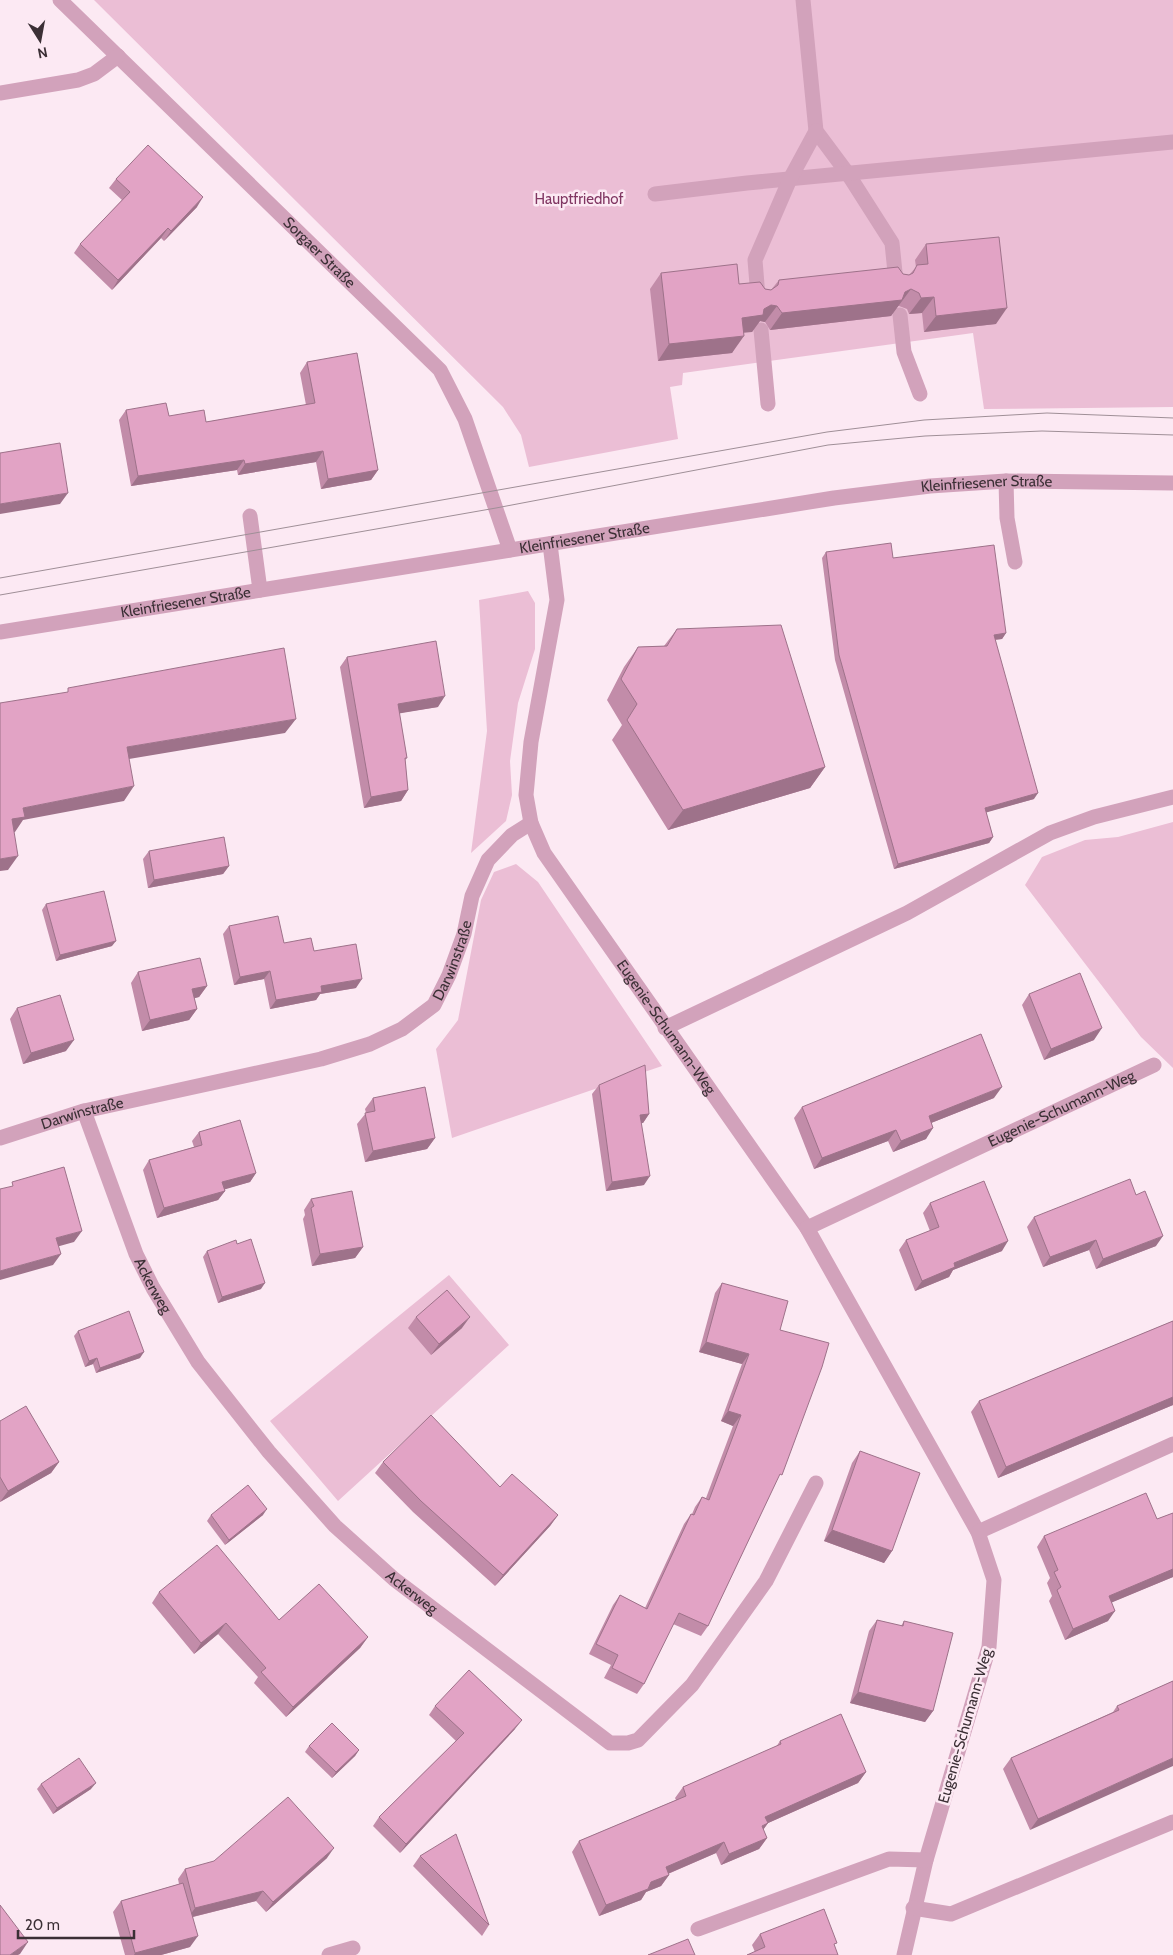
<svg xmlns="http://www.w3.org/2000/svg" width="1173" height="1955" viewBox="0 0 1173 1955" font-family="Cabin,sans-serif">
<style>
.green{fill:#ebbed5}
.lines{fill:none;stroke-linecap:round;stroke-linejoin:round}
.minor{stroke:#d2a2bb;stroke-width:15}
.tram{stroke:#9f8f97;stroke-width:1}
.wall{fill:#c28ca9}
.shaded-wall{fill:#9e728a}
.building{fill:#e2a3c5;stroke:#9e728a}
.labels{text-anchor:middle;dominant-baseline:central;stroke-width:5;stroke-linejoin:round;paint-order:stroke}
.park-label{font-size:15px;fill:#803662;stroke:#fce9f3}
.street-label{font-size:15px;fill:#3b2f35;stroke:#fce9f3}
</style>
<rect width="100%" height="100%" fill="#fce9f3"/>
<!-- green -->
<path class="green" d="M 94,0 L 1173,0 L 1173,407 L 984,409 L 973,333 L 683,373 L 682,385 L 670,387 L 678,439 L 529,467 L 521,435 L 503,407 Z
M 528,591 L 535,603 L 535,649 L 518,703 L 510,761 L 512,795 L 506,821 L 471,853 L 487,731 L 479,600 Z
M 1173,822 L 1173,1068 L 1141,1037 L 1025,885 L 1042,857 L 1085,840 L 1118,837 Z
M 516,864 L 538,882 L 662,1066 L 452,1138 L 436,1049 L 458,1020 L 481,900 L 494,872 Z
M 449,1275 L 509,1345 L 338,1501 L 270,1421 Z"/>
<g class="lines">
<!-- minor -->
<g class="minor">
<path id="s1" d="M 60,0 L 440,370 L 465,419 L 510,550"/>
<path d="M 803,0 L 816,131 L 848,174 L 892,243 L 896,282"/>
<path d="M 0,93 L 78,80 L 94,74 L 118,56"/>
<path d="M 655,194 L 747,183 L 1173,142"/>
<path d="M 758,297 L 755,260 L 790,179 L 816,131"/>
<path d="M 900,315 L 904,352 L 920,394"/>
<path d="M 761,330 L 768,404"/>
<path d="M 1006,481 L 1007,518 L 1015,562"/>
<path d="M 250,516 L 260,590"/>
<path id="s2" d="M 550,544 L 557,600 L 531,742 L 526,795 L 531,823 L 544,853 L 807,1228 L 978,1532 L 994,1580 L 989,1647 L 926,1860 L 904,1955"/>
<path id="s3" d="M 0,632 L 834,498 L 930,486 L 1006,481 L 1173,483"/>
<path d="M 665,1028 L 907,913 L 1050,833 L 1094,817 L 1173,797"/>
<path id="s4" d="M 84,1111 L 136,1254 L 153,1288 L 198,1362 L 269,1452 L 335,1526 L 394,1579 L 610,1743 L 628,1743 L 638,1740 L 692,1685 L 766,1581 L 816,1483"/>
<path id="s5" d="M 0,1138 L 84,1111 L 321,1059 L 370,1044 L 402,1029 L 434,1005 L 449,975 L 464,934 L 472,896 L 488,860 L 512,835 L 531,823"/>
<path id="s6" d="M 807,1228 L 1154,1065"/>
<path d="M 978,1532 L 1173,1444"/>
<path d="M 913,1908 L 951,1914 L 1173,1822"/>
<path d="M 698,1929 L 889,1859 L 926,1860"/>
<path d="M 329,1955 L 353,1948"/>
</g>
<!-- tram -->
<path class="tram" d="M 0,578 L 827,432 L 924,420 L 1047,413 L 1173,418
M 0,595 L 496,508 L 828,445 L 925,436 L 1042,431 L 1173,435"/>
</g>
<!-- wall -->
<path class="wall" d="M 116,179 L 197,207 L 164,241 L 161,238 L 112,290 L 74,253 L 80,244 L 122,200 L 109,188 Z
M 926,244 L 996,324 L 924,332 L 922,313 L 909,314 L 907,309 L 899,306 L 898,306 L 891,316 L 770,330 L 765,322 L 760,321 L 752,332 L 743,332 L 732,353 L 658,361 L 650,289 L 661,273 L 739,284 L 771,290 L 779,280 L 903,274 L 909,275 L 910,274 L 916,267 L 915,260 Z
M 307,362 L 378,470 L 371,480 L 321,489 L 316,462 L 238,475 L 237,470 L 131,486 L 119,420 L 126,410 L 169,416 L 206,422 L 306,405 L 300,373 Z
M 826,552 L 893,558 L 1006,633 L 1002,639 L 995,640 L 1034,799 L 986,812 L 993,837 L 989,843 L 894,869 L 835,660 L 822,558 Z
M 677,629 L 825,767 L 810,788 L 668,830 L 612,740 L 622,725 L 607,700 L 624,667 L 638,647 L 664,646 Z
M 347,657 L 438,707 L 399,713 L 407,758 L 405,760 L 408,790 L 401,801 L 364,808 L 340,667 Z
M 149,851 L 229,866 L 223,874 L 148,888 L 143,859 Z
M 46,904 L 112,946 L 56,961 L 42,910 Z
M 229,926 L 284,943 L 314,951 L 356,988 L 320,994 L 316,1000 L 270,1009 L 264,979 L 234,985 L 223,934 Z
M 138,972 L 207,986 L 199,997 L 194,998 L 197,1009 L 189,1020 L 142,1031 L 131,983 Z
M 1029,994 L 1094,1040 L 1044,1060 L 1022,1005 Z
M 17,1008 L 66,1051 L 23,1064 L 10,1019 Z
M 599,1085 L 649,1114 L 643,1123 L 641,1123 L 644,1185 L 606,1191 L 592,1094 Z
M 373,1098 L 435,1138 L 427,1149 L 365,1162 L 357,1124 L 366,1113 L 365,1109 Z
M 994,1098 L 931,1123 L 926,1139 L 893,1152 L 888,1141 L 814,1169 L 794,1118 L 802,1107 Z
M 199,1132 L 256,1173 L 250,1182 L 224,1189 L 225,1191 L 218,1200 L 157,1218 L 143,1170 L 149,1160 L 194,1147 L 192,1141 Z
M 311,1199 L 363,1247 L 355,1258 L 312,1266 L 303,1219 L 305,1215 L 304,1210 Z
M 930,1203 L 1002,1251 L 953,1270 L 949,1277 L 915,1291 L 899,1250 L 906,1240 L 930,1231 L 923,1213 Z
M 1034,1217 L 1156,1246 L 1096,1269 L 1089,1250 L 1043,1267 L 1027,1227 Z
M 237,1244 L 261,1289 L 218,1303 L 203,1257 L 207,1251 Z
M 722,1283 L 780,1330 L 775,1484 L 708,1626 L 701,1636 L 673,1624 L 644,1684 L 637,1694 L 604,1678 L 611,1665 L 589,1654 L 613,1605 L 620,1595 L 645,1608 L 684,1524 L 691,1514 L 692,1514 L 695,1507 L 702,1497 L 706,1498 L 733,1426 L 721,1421 L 742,1364 L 699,1352 L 715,1293 Z
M 416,1317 L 462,1328 L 431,1355 L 408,1328 Z
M 1173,1321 L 1173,1405 L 998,1478 L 971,1412 L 979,1401 Z
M 78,1331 L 140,1358 L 96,1373 L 93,1364 L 85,1367 L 74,1336 Z
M 0,1421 L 59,1462 L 51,1473 L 0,1502 Z
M 860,1451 L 892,1551 L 884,1563 L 824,1541 L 852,1463 Z
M 383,1462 L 500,1487 L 558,1515 L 550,1526 L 495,1586 L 413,1512 L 375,1473 Z
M 1173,1513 L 1173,1577 L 1112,1602 L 1108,1621 L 1065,1640 L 1049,1601 L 1052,1596 L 1047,1583 L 1050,1578 L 1037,1547 L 1044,1536 L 1157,1519 Z
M 211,1515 L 263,1515 L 225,1545 L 207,1521 Z
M 159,1592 L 279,1620 L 368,1637 L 360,1648 L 286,1717 L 254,1683 L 258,1677 L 218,1634 L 194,1654 L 152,1603 Z
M 877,1620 L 901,1626 L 904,1621 L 933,1711 L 925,1722 L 850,1703 L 869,1631 Z
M 1173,1681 L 1030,1830 L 1003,1769 L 1011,1758 L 1113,1712 L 1117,1706 Z
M 435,1706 L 515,1729 L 400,1853 L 373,1826 L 379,1817 L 456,1741 L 429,1715 Z
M 780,1741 L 866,1772 L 858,1783 L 768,1823 L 763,1830 L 767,1838 L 759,1849 L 721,1865 L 716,1853 L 668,1874 L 669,1875 L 661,1886 L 646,1892 L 641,1900 L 599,1916 L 572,1852 L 579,1841 L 676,1800 L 675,1798 L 683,1787 L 776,1747 Z
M 309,1746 L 359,1750 L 355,1756 L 332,1778 L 305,1752 Z
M 41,1784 L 91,1789 L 53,1814 L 37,1789 Z
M 420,1856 L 489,1925 L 482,1936 L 413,1866 Z
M 327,1858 L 266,1912 L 256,1901 L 193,1917 L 190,1947 L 161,1955 L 125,1955 L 113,1912 L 121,1901 L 179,1884 L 178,1879 L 185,1869 Z
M 760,1934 L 835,1946 L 755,1952 L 752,1945 Z"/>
<!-- shaded-wall -->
<path class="shaded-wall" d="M 203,197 L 197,207 L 164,241 L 171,231 Z
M 168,228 L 161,238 L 112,290 L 118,280 Z
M 911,289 L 891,316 L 770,330 L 782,313 L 905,292 Z
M 934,297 L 922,313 L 909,314 L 921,298 Z
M 771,305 L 777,306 L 765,322 L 760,321 L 752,332 L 730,334 L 742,318 L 764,309 Z
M 1007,308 L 996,324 L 924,332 L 936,316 Z
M 744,336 L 732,353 L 658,361 L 669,344 Z
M 323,451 L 316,462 L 238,475 L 245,464 Z
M 244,460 L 237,470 L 131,486 L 138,476 Z
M 378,470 L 371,480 L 321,489 L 328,479 Z
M 68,493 L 60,504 L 0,514 L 0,504 Z
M 1006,633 L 1002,639 L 990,640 L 994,635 Z
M 445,696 L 438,707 L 390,715 L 398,704 Z
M 296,719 L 285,733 L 117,761 L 127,747 Z
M 825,767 L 810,788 L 668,830 L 683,810 Z
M 134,786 L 124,801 L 23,820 L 15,832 L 2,834 L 12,819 L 23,808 Z
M 408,790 L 401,801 L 364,808 L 371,797 Z
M 1038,793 L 1034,799 L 981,814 L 985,808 Z
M 993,837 L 989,843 L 894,869 L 898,864 Z
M 18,856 L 8,870 L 0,871 L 0,859 Z
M 229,866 L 223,874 L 148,888 L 154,880 Z
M 116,941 L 112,946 L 56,961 L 60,955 Z
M 270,971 L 264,979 L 234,985 L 240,977 Z
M 362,979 L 356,988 L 320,994 L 316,1000 L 270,1009 L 276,1000 L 321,986 Z
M 207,986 L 199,997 L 184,1001 L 192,989 Z
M 197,1009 L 189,1020 L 142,1031 L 150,1020 Z
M 1102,1028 L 1094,1040 L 1044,1060 L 1051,1049 Z
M 74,1040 L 66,1051 L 23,1064 L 31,1053 Z
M 1002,1087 L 994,1098 L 921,1127 L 929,1116 Z
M 649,1114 L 643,1123 L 634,1124 L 640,1115 Z
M 933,1128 L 926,1139 L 893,1152 L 901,1141 Z
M 896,1130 L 888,1141 L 814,1169 L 822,1158 Z
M 435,1138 L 427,1149 L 365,1162 L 373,1151 Z
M 256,1173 L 250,1182 L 216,1192 L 222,1182 Z
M 650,1176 L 644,1185 L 606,1191 L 612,1182 Z
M 225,1191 L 218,1200 L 157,1218 L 164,1208 Z
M 82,1231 L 74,1242 L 49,1249 L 56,1238 Z
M 1163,1236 L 1156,1246 L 1096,1269 L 1103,1259 Z
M 1096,1240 L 1089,1250 L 1043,1267 L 1050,1257 Z
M 1008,1241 L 1002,1251 L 953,1270 L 949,1277 L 915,1291 L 922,1281 L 954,1263 Z
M 363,1247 L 355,1258 L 312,1266 L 320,1254 Z
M 61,1254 L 53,1265 L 0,1280 L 0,1271 Z
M 265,1283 L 261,1289 L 218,1303 L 222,1297 Z
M 470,1317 L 462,1328 L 431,1355 L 439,1344 Z
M 706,1342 L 749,1354 L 742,1364 L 699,1352 Z
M 144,1352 L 140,1358 L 96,1373 L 100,1368 Z
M 97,1358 L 93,1364 L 85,1367 L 89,1361 Z
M 1173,1397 L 1173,1405 L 998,1478 L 1006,1467 Z
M 728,1411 L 741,1415 L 733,1426 L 721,1421 Z
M 59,1462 L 51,1473 L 0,1502 L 8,1491 Z
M 267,1509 L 263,1515 L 225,1545 L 229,1540 Z
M 558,1515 L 550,1526 L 495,1586 L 503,1575 Z
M 832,1530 L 892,1551 L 884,1563 L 824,1541 Z
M 1173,1569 L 1173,1577 L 1101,1607 L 1109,1596 Z
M 1115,1611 L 1108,1621 L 1065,1640 L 1073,1629 Z
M 226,1623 L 218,1634 L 194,1654 L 201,1643 Z
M 368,1637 L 360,1648 L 286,1717 L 293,1707 Z
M 858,1692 L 933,1711 L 925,1722 L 850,1703 Z
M 522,1720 L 515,1729 L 400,1853 L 406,1844 Z
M 359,1750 L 355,1756 L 332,1778 L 336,1772 Z
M 1173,1758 L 1173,1766 L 1030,1830 L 1038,1819 Z
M 866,1772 L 858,1783 L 757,1828 L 765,1817 Z
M 96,1783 L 91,1789 L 53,1814 L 57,1808 Z
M 768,1823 L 760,1834 L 762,1826 Z
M 767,1838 L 759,1849 L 721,1865 L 729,1854 Z
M 724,1842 L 716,1853 L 658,1878 L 666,1867 Z
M 334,1848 L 327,1858 L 266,1912 L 273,1902 Z
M 669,1875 L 661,1886 L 646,1892 L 641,1900 L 599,1916 L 606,1905 L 651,1882 Z
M 263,1891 L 256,1901 L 188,1918 L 195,1908 Z
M 198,1936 L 190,1947 L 161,1955 L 134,1955 L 135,1953 Z
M 28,1942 L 20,1954 L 18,1955 L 10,1955 Z"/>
<!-- building -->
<path class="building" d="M 148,145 L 203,197 L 171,231 L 168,228 L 118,280 L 80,244 L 130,192 L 116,179 Z
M 999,237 L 1007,308 L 936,316 L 934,297 L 921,298 L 919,293 L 911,289 L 905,292 L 902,300 L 782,313 L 777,306 L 771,305 L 764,309 L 763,315 L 742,318 L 744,336 L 669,344 L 661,273 L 737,264 L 739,284 L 760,282 L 765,289 L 771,290 L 778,285 L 779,280 L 898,267 L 903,274 L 909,275 L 913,273 L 917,265 L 928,264 L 926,244 Z
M 357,353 L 378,470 L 328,479 L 323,451 L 245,464 L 244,460 L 138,476 L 126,410 L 166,403 L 169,416 L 204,410 L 206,422 L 315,403 L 307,362 Z
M 60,443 L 68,493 L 0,504 L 0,453 Z
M 891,543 L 893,558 L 994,545 L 1006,633 L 994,635 L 1038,793 L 985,808 L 993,837 L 898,864 L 839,655 L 826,552 Z
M 781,625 L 825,767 L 683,810 L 627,720 L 637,704 L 621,679 L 638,647 L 667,646 L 677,629 Z
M 436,641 L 445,696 L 398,704 L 407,758 L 405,758 L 408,790 L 371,797 L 347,657 Z
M 284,648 L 296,719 L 127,747 L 134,786 L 23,808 L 25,817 L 12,819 L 18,856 L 0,859 L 0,703 L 68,692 L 68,688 Z
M 224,837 L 229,866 L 154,880 L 149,851 Z
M 104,891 L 116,941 L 60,955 L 46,904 Z
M 278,916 L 284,943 L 311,938 L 314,951 L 356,944 L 362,979 L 321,986 L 322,992 L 276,1000 L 270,971 L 240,977 L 229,926 Z
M 200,958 L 207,986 L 192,989 L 197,1009 L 150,1020 L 138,972 Z
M 1080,973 L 1102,1028 L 1051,1049 L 1029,994 Z
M 60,995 L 74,1040 L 31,1053 L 17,1008 Z
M 981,1034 L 1002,1087 L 929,1116 L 933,1128 L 901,1141 L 896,1130 L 822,1158 L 802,1107 Z
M 645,1065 L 649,1114 L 640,1115 L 650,1176 L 612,1182 L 599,1085 Z
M 425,1087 L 435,1138 L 373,1151 L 365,1113 L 375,1111 L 373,1098 Z
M 240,1120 L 256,1173 L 222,1182 L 225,1191 L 164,1208 L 149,1160 L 202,1145 L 199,1132 Z
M 64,1167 L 82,1231 L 56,1238 L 61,1254 L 0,1271 L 0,1189 L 13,1186 L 12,1182 Z
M 1130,1179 L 1136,1195 L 1145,1191 L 1163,1236 L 1103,1259 L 1096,1240 L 1050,1257 L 1034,1217 Z
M 984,1181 L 1008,1241 L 954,1263 L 955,1267 L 922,1281 L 906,1240 L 939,1227 L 930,1203 Z
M 352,1191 L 363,1247 L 320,1254 L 311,1208 L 314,1206 L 311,1199 Z
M 251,1239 L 265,1283 L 222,1297 L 207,1251 L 236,1240 L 237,1244 Z
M 722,1283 L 788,1301 L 780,1330 L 829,1343 L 822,1367 L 782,1475 L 780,1474 L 708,1626 L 679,1613 L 644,1684 L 612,1668 L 618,1655 L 596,1644 L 620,1595 L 647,1609 L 691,1514 L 694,1515 L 702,1497 L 709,1500 L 741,1415 L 728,1411 L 749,1354 L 706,1342 Z
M 447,1290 L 470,1317 L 439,1344 L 416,1317 Z
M 129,1311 L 144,1352 L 100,1368 L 97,1358 L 89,1361 L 78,1331 Z
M 1173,1321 L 1173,1397 L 1006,1467 L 979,1401 Z
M 26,1406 L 59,1462 L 8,1491 L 0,1477 L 0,1421 Z
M 431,1415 L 500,1487 L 512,1474 L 558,1515 L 503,1575 L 421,1501 L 383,1462 Z
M 860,1451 L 920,1473 L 892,1551 L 832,1530 Z
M 248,1485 L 267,1509 L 229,1540 L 211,1515 Z
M 1146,1493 L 1157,1519 L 1173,1513 L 1173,1569 L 1109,1596 L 1115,1611 L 1073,1629 L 1057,1590 L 1061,1587 L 1054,1572 L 1058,1570 L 1044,1536 Z
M 217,1545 L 279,1620 L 319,1584 L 368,1637 L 293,1707 L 261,1672 L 266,1668 L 226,1623 L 201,1643 L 159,1592 Z
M 877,1620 L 903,1626 L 904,1621 L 953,1633 L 933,1711 L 858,1692 Z
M 469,1670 L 522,1720 L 406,1844 L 379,1817 L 464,1733 L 435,1706 Z
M 1173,1681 L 1173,1758 L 1038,1819 L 1011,1758 L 1119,1710 L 1117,1706 Z
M 841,1714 L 866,1772 L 765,1817 L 768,1823 L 762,1826 L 767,1838 L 729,1854 L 724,1842 L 666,1867 L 669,1875 L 651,1882 L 648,1889 L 606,1905 L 579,1841 L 686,1796 L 683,1787 L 781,1744 L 780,1741 Z
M 332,1723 L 359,1750 L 336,1772 L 309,1746 Z
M 79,1758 L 96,1783 L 57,1808 L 41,1784 Z
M 288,1797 L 334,1848 L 273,1902 L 263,1891 L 195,1908 L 185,1869 L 214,1861 Z
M 456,1834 L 489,1925 L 420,1856 Z
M 183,1883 L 198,1936 L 135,1953 L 121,1901 Z
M 0,1905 L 28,1942 L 10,1955 L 0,1955 Z
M 824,1909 L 837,1943 L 834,1944 L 838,1955 L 747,1955 L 765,1947 L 760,1934 Z
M 688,1939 L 695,1955 L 648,1955 Z"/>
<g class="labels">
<!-- park labels -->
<g class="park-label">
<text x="579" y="199">Hauptfriedhof</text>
</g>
<!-- street labels -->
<g class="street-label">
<text stroke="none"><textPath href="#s1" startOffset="362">Sorgaer Straße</textPath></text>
<text stroke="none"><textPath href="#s3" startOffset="998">Kleinfriesener Straße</textPath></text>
<text stroke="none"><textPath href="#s3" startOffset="592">Kleinfriesener Straße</textPath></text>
<text stroke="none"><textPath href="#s3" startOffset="188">Kleinfriesener Straße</textPath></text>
<text stroke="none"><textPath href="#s5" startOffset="506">Darwinstraße</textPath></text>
<text stroke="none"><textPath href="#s2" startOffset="528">Eugenie-Schumann-Weg</textPath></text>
<text stroke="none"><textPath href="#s6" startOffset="281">Eugenie-Schumann-Weg</textPath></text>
<text stroke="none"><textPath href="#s5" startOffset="86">Darwinstraße</textPath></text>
<text stroke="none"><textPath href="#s4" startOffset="188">Ackerweg</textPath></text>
<text stroke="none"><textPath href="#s4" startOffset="592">Ackerweg</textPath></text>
<text transform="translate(965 1726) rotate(-74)">Eugenie-Schumann-Weg</text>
</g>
</g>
<!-- north arrow -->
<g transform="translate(40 40) rotate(169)" stroke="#fce9f3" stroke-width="4" paint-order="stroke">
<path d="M0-4L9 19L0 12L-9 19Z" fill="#3b2f35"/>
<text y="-8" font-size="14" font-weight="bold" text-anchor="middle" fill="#3b2f35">N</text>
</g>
<!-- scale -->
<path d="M18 1930v8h116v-8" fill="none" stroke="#3b2f35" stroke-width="2.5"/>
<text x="25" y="1930" font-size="15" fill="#3b2f35" stroke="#fce9f3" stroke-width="4" paint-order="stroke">20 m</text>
</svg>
